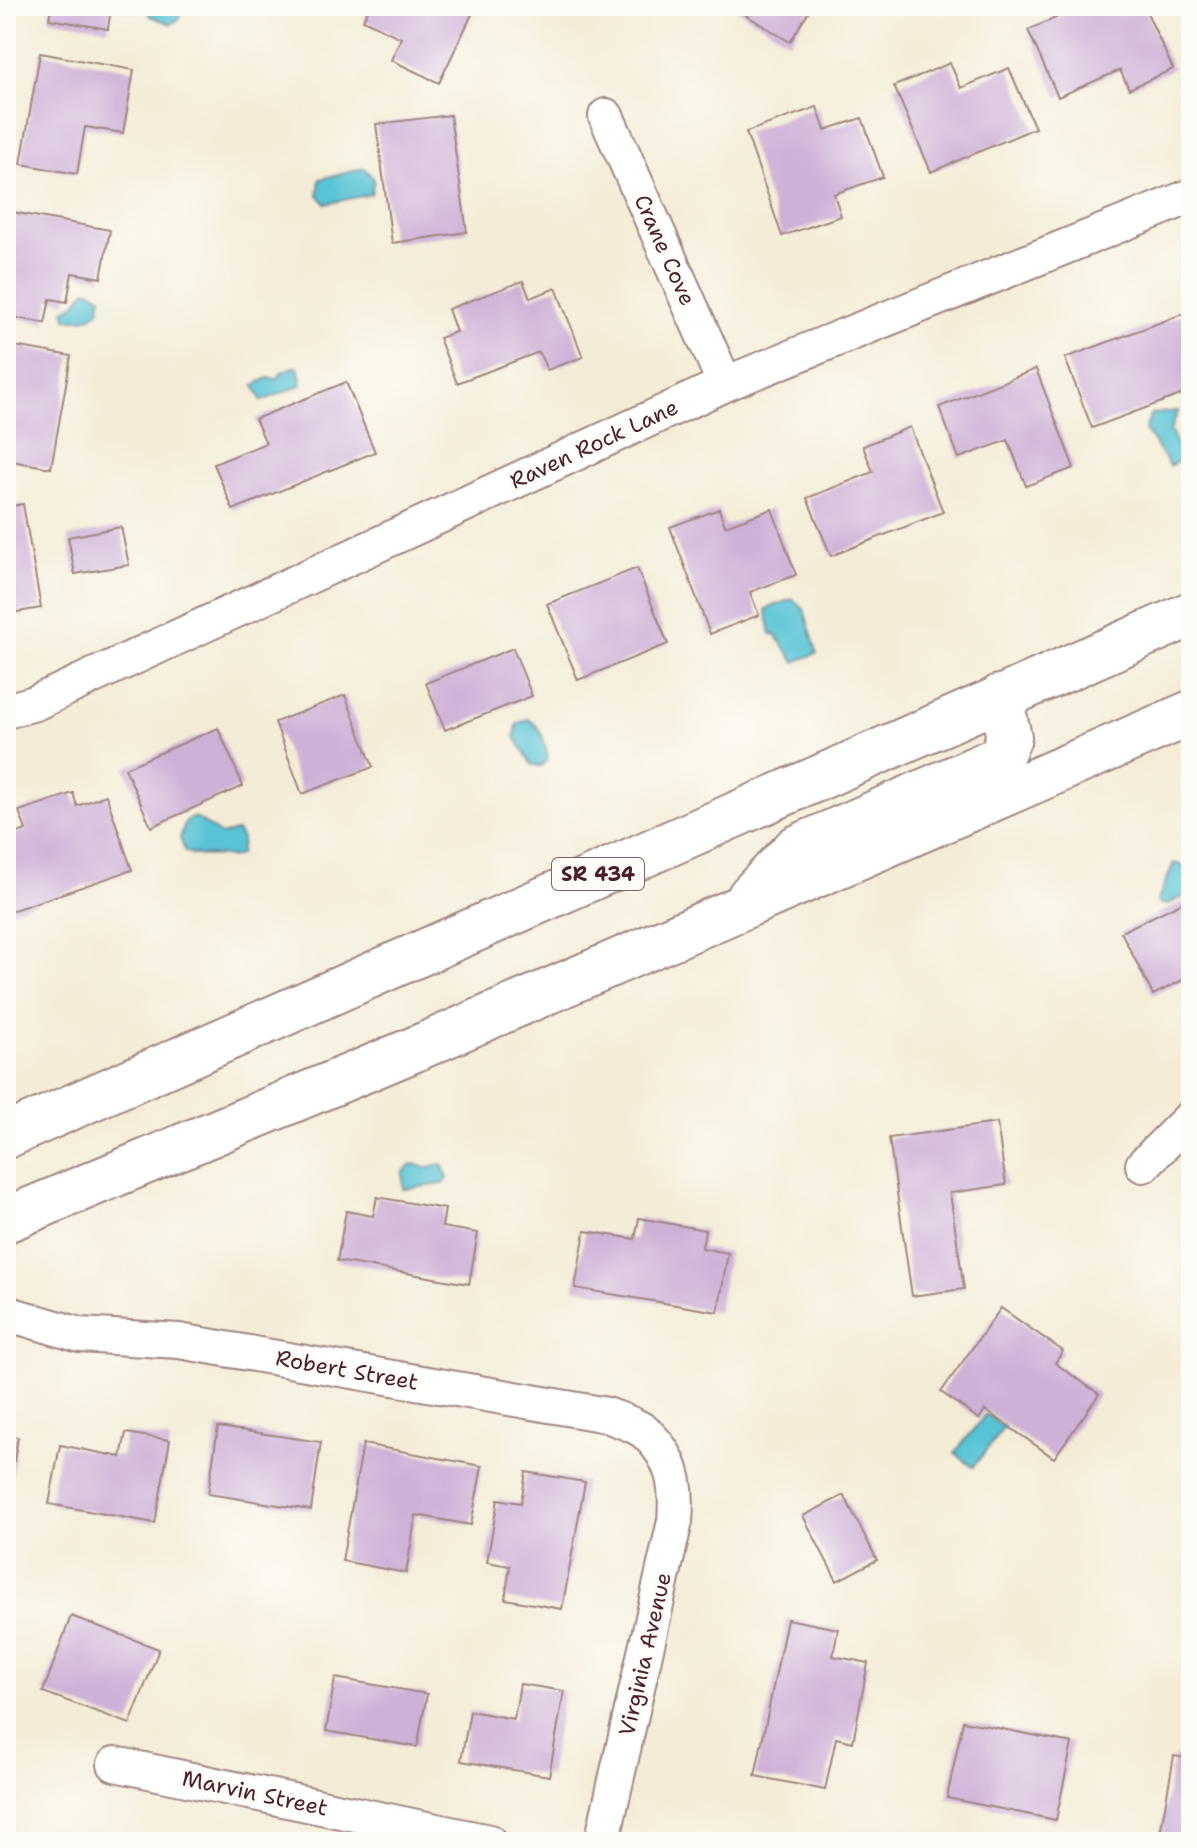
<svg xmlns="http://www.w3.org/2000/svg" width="1197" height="1848" viewBox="0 0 1197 1848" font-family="'Shantell Sans',sans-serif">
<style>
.water{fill:#59c3d5;stroke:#527180;stroke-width:2}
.building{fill:#ceb1d7}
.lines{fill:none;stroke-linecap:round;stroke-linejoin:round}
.minor-casing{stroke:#9f8681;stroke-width:38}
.primary-casing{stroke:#9f8681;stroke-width:48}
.minor{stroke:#fff;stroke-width:34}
.primary{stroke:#fff;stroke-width:44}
.labels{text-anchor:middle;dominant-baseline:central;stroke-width:7;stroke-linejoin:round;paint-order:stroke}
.shield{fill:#fdfcf7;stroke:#806168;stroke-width:2}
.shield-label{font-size:20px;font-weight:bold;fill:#4a1f2b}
.street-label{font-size:22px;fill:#4a1f2b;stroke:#fdfcf7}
</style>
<rect width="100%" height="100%" fill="#fdfcf7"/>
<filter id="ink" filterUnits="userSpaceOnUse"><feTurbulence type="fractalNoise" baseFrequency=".0125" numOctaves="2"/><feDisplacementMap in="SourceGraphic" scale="16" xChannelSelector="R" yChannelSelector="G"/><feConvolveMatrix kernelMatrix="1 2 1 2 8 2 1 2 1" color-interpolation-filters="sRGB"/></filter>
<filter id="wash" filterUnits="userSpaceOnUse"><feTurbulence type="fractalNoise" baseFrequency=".006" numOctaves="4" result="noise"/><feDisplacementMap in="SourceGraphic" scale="32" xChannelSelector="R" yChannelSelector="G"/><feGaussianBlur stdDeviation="1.8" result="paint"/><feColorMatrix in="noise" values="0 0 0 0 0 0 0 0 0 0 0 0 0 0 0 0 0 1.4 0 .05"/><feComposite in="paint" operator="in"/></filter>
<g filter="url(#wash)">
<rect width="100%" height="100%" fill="#f4ecd7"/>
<!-- water -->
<path class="water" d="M 146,6 L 184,6 L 179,19 L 171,24 L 150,16 Z
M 364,168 L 374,179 L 371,194 L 326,204 L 318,195 L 320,179 Z
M 87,289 L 102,296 L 99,311 L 85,319 L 67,319 L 64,310 L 74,305 Z
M 294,367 L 298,367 L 302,385 L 262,401 L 254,385 L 268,378 L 277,379 L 282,372 Z
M 1178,411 L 1170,430 L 1182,454 L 1181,460 L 1170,466 L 1145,430 L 1151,414 Z
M 793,599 L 804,609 L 817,653 L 795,662 L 776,635 L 771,634 L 766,609 Z
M 529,719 C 543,729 544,742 548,758 L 542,766 L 532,765 L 515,737 L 517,724 Z
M 195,817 L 221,835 L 237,831 L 242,839 L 240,854 L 232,858 C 215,852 202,860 185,851 L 180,838 L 186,821 Z
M 1174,863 L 1191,869 L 1191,893 L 1166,905 L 1157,902 Z
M 413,1164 L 426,1168 L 442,1164 L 448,1178 L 443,1184 L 403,1189 L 403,1172 Z
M 986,1414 L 1004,1427 L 973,1467 L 955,1453 Z"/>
<g id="blocks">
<!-- building -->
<path class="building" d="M 51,6 L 140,6 L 139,13 L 111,8 L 108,29 L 49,19 Z
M 370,6 L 476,6 L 439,83 L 391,60 L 401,38 L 363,20 Z
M 731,6 L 812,6 L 790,42 Z
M 1083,6 L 1144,6 L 1173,69 L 1129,89 L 1120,70 L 1058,97 L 1028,30 Z
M 40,53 L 134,70 L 123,133 L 85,127 L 77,174 L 21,164 Z
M 950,63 L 961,88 L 1009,68 L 1035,128 L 931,172 L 894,86 Z
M 817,107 L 825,130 L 862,118 L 883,177 L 834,194 L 841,216 L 782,236 L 746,132 Z
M 450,115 L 467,232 L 392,243 L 376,124 Z
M 12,212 L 110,230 L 101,278 L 72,273 L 67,302 L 50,299 L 45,323 L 6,316 L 6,246 Z
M 523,281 L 530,298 L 556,288 L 583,357 L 547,370 L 539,352 L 457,383 L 439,338 L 456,332 L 448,309 Z
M 1185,313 L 1191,329 L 1191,391 L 1092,428 L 1065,358 Z
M 9,345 L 71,356 L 51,468 L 6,460 Z
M 1036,369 L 1074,468 L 1026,486 L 1008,440 L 959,458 L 939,407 Z
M 346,382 L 375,452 L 233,510 L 214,464 L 266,443 L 255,419 Z
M 910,427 L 943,512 L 831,556 L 807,498 L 873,472 L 863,446 Z
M 23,504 L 41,608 L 6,614 L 6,507 Z
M 719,509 L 725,526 L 772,509 L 796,575 L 750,592 L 759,615 L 710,634 L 670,527 Z
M 121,527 L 129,565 L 75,574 L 68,537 Z
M 637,568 L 668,644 L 578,680 L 547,604 Z
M 513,648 L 532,696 L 445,730 L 426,683 Z
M 345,695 L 373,767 L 302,794 L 275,722 Z
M 218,728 L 243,786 L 151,827 L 125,768 Z
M 73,793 L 77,806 L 106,795 L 132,870 L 11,911 L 6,896 L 6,837 L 26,830 L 19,811 Z
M 1191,898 L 1191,976 L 1153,995 L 1121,932 Z
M 997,1123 L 1006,1185 L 950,1193 L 964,1289 L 912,1296 L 889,1138 Z
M 377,1197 L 445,1209 L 442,1227 L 478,1233 L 469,1284 L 337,1261 L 346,1211 L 373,1216 Z
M 639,1218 L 705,1230 L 702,1248 L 728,1253 L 718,1312 L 575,1288 L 585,1231 L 635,1239 Z
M 1001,1308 L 1063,1351 L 1055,1363 L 1099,1394 L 1054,1458 L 985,1410 L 979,1419 L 941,1392 Z
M 218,1427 L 321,1442 L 311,1510 L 208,1494 Z
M 126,1433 L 170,1440 L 155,1523 L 49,1504 L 60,1445 L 121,1457 Z
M 6,1435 L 18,1437 L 8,1497 L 6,1497 Z
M 363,1444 L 482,1466 L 471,1525 L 416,1515 L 406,1573 L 342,1561 Z
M 526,1472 L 585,1482 L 562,1609 L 505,1599 L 510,1566 L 487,1562 L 498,1499 L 521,1503 Z
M 844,1495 L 877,1560 L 837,1581 L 803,1516 Z
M 71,1616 L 159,1649 L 130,1724 L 43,1692 Z
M 787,1619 L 838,1629 L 833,1656 L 868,1663 L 853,1742 L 836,1738 L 825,1790 L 755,1776 Z
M 335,1678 L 427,1694 L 417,1747 L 326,1731 Z
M 520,1684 L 564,1691 L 549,1776 L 461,1761 L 470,1711 L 514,1719 Z
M 963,1721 L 1072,1743 L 1056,1820 L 947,1798 Z
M 1174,1756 L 1191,1759 L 1191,1839 L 1160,1834 Z"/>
</g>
</g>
<g filter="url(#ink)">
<use href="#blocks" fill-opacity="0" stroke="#9f8681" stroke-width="2"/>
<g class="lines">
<defs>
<path id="minor" d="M 606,116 L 725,384
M 6,711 L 35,703 L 725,384 L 1191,196
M 1143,1165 L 1191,1117
M 6,1313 L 80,1335 L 179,1341 L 607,1415 C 619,1420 638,1425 647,1434 C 674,1459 678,1487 675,1521 L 602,1842
M 115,1764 L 489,1842"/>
<path id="primary" d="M 750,896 L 796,848 L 1000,758 L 1009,737 L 1000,697
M 6,1136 L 1191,614
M 6,1220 L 408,1052 L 1191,713"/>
</defs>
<!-- minor casing -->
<use href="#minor" class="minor-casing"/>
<!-- primary casing -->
<use href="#primary" class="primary-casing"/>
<!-- minor -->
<use href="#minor" class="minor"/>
<!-- primary -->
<use href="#primary" class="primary"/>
</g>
</g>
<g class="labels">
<!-- shield labels -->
<rect class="shield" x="552" y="858" width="92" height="32" rx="6"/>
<g class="shield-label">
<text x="598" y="874">SR 434</text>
</g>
<!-- street labels -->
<g class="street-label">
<text transform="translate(665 250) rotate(66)">Crane Cove</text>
<text transform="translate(594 444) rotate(-25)">Raven Rock Lane</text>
<text transform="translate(347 1370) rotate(10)">Robert Street</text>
<text transform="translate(645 1654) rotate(-77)">Virginia Avenue</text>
<text transform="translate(255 1793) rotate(12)">Marvin Street</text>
</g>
</g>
<!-- margin -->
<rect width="1197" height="1848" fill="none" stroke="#fdfcf7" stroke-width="32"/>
</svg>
